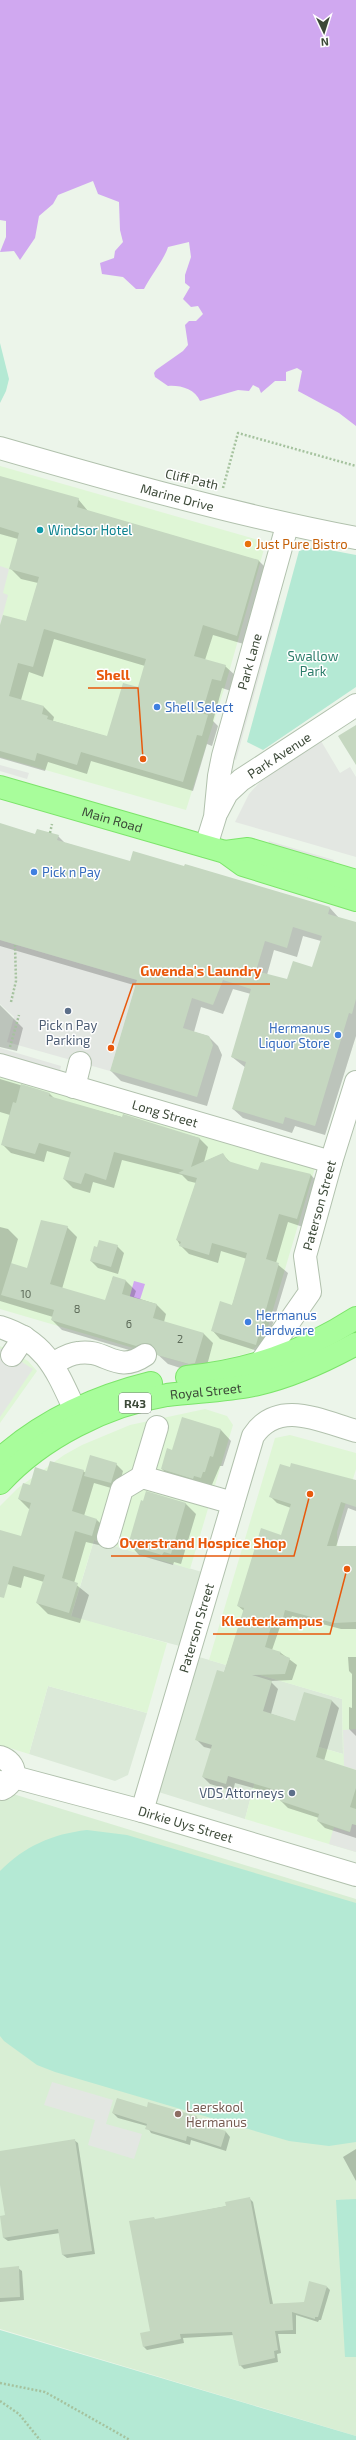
<svg xmlns="http://www.w3.org/2000/svg" width="356" height="2440" viewBox="0 0 356 2440" font-family="'Exo 2',sans-serif">
<style>
.residential{fill:#dbe9d8}
.commercial{fill:#dff6d6}
.education{fill:#d8eed4}
.green{fill:#b4e9d4}
.parking{fill:#e3e7e2}
.water{fill:#d0a8f0}
.shadow{fill:#0003;fill-rule:evenodd}
.building{fill:#c5d7c0;fill-rule:evenodd}
.lines{fill:none;stroke-linecap:round;stroke-linejoin:round}
.minor-casing{stroke:#b1c1ad;stroke-width:24}
.major-casing{stroke:#7ce46a;stroke-width:24}
.path{stroke:#a5c29e;stroke-width:2.5;stroke-dasharray:2 2;stroke-linecap:butt}
.minor{stroke:#fff;stroke-width:22}
.major{stroke:#a8fd9b;stroke-width:22}
.culture-dot{fill:#0f9aa8;stroke:#fff;stroke-width:1.5}
.food-dot{fill:#e8710a;stroke:#fff;stroke-width:1.5}
.shop-dot{fill:#3f7fe0;stroke:#fff;stroke-width:1.5}
.service-dot{fill:#5c6f8a;stroke:#fff;stroke-width:1.5}
.education-dot{fill:#8d6e63;stroke:#fff;stroke-width:1.5}
.labels{text-anchor:middle;dominant-baseline:central;stroke-width:3;stroke-linejoin:round;paint-order:stroke}
.number-label{font-size:11px;fill:#5e6c5a}
.shield{fill:#fff;stroke:#768074;stroke-width:1}
.shield-label{font-size:12px;font-weight:bold;fill:#3c4938}
.street-label{font-size:13px;fill:#3c4938;stroke:#fff}
.culture-label{font-size:13px;fill:#0d838f;stroke:#fff;text-anchor:start}
.food-label{font-size:13px;fill:#c56008;stroke:#fff;text-anchor:start}
.park-label{font-size:13px;fill:#2b7c69;stroke:#fff}
.shop-label{font-size:13px;fill:#366cbe;stroke:#fff;text-anchor:start}
.service-label{font-size:13px;fill:#4e5e75;stroke:#fff}
.education-label{font-size:13px;fill:#785e54;stroke:#fff;text-anchor:start}
.leader{fill:none;stroke:#e8590c;stroke-width:1.5}
.callout-dot{fill:#e8590c;stroke:#fff;stroke-width:1.5}
.callout-label{font-size:14px;text-anchor:middle;font-weight:bold;fill:#e8590c;stroke:#fff;stroke-width:3;stroke-linejoin:round;paint-order:stroke}
</style>
<rect width="100%" height="100%" fill="#ecf5ea"/>
<!-- residential -->
<path class="residential" d="M 94,1540 L 212,1575 L 191,1649 L 71,1617 Z
M 189,1654 L 342,1699 L 343,1754 L 268,1732 L 245,1819 L 149,1789 Z
M 48,1686 L 147,1713 L 128,1775 L 115,1781 L 29,1754 Z"/>
<!-- commercial -->
<path class="commercial" d="M 0,466 L 266,542 L 225,686 L 186,810 L 0,757 Z
M 0,1076 L 315,1168 L 264,1340 L 249,1353 L 195,1366 L 0,1309 Z
M 0,1346 L 28,1361 L 37,1371 L 0,1423 Z
M 205,1409 L 227,1416 L 233,1425 L 190,1569 L 94,1540 L 71,1616 L 167,1643 L 147,1713 L 48,1686 L 29,1754 L 0,1745 L 0,1506 L 18,1488 L 64,1455 L 82,1445 L 130,1425 Z
M 290,1435 L 356,1453 L 356,1469 L 337,1532 L 339,1595 L 356,1595 L 356,1852 L 245,1819 L 268,1732 L 343,1754 L 342,1699 L 209,1660 L 275,1438 Z"/>
<!-- education -->
<path class="education" d="M 0,1790 L 356,1899 L 356,2436 L 0,2329 Z"/>
<!-- green -->
<path class="green" d="M 0,343 L 9,379 L 6,391 L 0,403 Z
M 314,547 L 356,555 L 356,687 L 263,750 L 247,742 L 299,551 Z
M 87,1830 L 127,1835 L 356,1903 L 356,2142 L 329,2146 L 289,2141 L 55,2072 L 37,2065 L 4,2041 L 0,2036 L 0,1871 C 25,1846 52,1834 87,1830 Z
M 356,2199 L 356,2357 L 345,2357 L 336,2200 Z
M 0,2330 L 356,2436 L 356,2440 L 0,2440 Z"/>
<!-- parking -->
<path class="parking" d="M 0,566 L 9,569 L 3,593 L 8,595 L 0,625 Z
M 274,599 L 280,601 L 236,760 L 229,758 Z
M 321,741 L 340,773 L 350,767 L 356,777 L 356,857 L 235,822 L 249,794 L 260,782 L 277,768 Z
M 0,765 L 29,773 L 27,779 L 0,771 Z
M 269,841 L 334,860 L 333,866 L 267,847 Z
M 0,940 L 137,980 L 110,1071 L 7,1042 L 14,1017 L 0,1004 Z
M 0,1048 L 61,1066 L 60,1071 L 0,1054 Z
M 0,1348 L 33,1369 L 0,1417 Z
M 356,1729 L 356,1770 L 344,1766 L 343,1730 Z
M 352,1824 L 356,1825 L 356,1852 L 329,1844 L 334,1827 L 349,1832 Z
M 52,2082 L 113,2100 L 106,2124 L 142,2134 L 134,2159 L 88,2145 L 95,2120 L 44,2105 Z"/>
<!-- water -->
<path class="water" d="M 0,0 L 356,0 L 356,426 L 339,413 L 298,391 L 302,371 L 297,368 L 286,372 L 286,381 L 275,381 L 261,393 L 259,388 L 253,385 L 249,391 L 238,390 L 200,401 C 195,389 180,385 168,386 L 155,377 L 154,373 L 156,370 L 183,351 L 188,345 L 185,325 L 189,321 L 196,321 L 203,314 L 198,306 L 191,307 L 183,299 L 190,287 L 185,283 L 185,275 L 191,257 L 189,242 L 168,247 C 165,258 150,277 144,289 L 136,289 L 123,277 L 102,274 L 100,263 L 114,258 L 115,251 L 123,242 L 120,230 L 119,202 L 98,194 L 93,181 L 58,195 L 53,204 L 39,216 L 35,238 L 20,260 L 14,251 L 0,252 L 6,237 L 6,221 L 0,220 Z
M 134,1281 L 145,1284 L 138,1306 L 128,1303 Z"/>
<!-- shadow -->
<path class="shadow" d="M 0,477 L 78,499 L 88,511 L 259,561 L 269,571 L 247,645 L 213,635 L 205,660 L 225,666 L 236,676 L 231,691 L 222,688 L 213,721 L 218,726 L 212,746 L 207,744 L 193,791 L 91,761 L 87,774 L 48,762 L 45,771 L 0,758 L 0,629 L 26,623 L 38,583 L 21,579 L 11,569 L 18,539 L 0,534 ZM 54,639 L 145,666 L 138,689 L 108,737 L 53,721 L 54,717 L 44,707 L 21,700 L 29,672 L 43,677 Z
M 0,824 L 36,835 L 58,836 L 65,843 L 130,862 L 185,867 L 186,865 L 330,908 L 339,918 L 356,923 L 356,1036 L 325,1135 L 295,1126 L 292,1133 L 243,1118 L 233,1109 L 246,1068 L 232,1057 L 251,994 L 233,989 L 223,1014 L 201,1007 L 194,1032 L 208,1036 L 218,1046 L 222,1055 L 207,1106 L 121,1081 L 111,1071 L 137,986 L 0,946 ZM 303,936 L 321,941 L 313,968 L 288,981 L 267,975 L 274,950 L 297,957 Z
M 0,1005 L 23,1028 L 17,1051 L 0,1047 Z
M 0,1079 L 50,1094 L 55,1099 L 199,1138 L 208,1147 L 204,1162 L 222,1154 L 231,1163 L 259,1171 L 261,1163 L 311,1175 L 319,1184 L 306,1228 L 288,1222 L 276,1263 L 288,1273 L 264,1353 L 220,1339 L 212,1330 L 232,1306 L 247,1259 L 221,1251 L 218,1263 L 189,1254 L 180,1245 L 177,1240 L 196,1183 L 188,1181 L 182,1175 L 122,1160 L 114,1188 L 93,1182 L 90,1193 L 73,1188 L 64,1179 L 71,1158 L 47,1151 L 44,1162 L 11,1153 L 2,1144 L 10,1115 L 0,1112 Z
M 0,1227 L 8,1229 L 18,1239 L 11,1264 L 28,1269 L 67,1227 L 77,1237 L 62,1289 L 106,1302 L 113,1277 L 126,1281 L 136,1291 L 134,1297 L 156,1304 L 166,1314 L 164,1322 L 204,1334 L 213,1343 L 205,1373 L 199,1374 L 168,1364 L 155,1352 L 146,1355 L 62,1330 L 52,1320 L 53,1317 L 0,1301 Z
M 117,1246 L 124,1253 L 118,1274 L 98,1268 L 91,1261 L 97,1248 Z
M 183,1418 L 221,1430 L 231,1441 L 223,1466 L 220,1466 L 211,1487 L 172,1479 L 162,1469 L 173,1451 Z
M 116,1464 L 123,1471 L 118,1490 L 94,1483 L 84,1516 L 97,1520 L 107,1530 L 103,1546 L 86,1542 L 74,1583 L 89,1595 L 80,1623 L 48,1614 L 37,1603 L 44,1582 L 24,1576 L 21,1588 L 0,1582 L 0,1531 L 22,1537 L 30,1510 L 19,1499 L 31,1486 L 47,1472 L 83,1471 L 86,1473 Z
M 356,1481 L 356,1511 L 348,1508 L 336,1547 L 356,1547 L 356,1629 L 341,1629 L 292,1616 L 289,1625 L 281,1624 L 272,1650 L 281,1653 L 297,1665 L 292,1680 L 270,1681 L 278,1689 L 271,1714 L 296,1722 L 305,1693 L 332,1701 L 339,1708 L 324,1761 L 356,1771 L 356,1838 L 325,1828 L 318,1821 L 319,1818 L 288,1808 L 281,1801 L 282,1796 L 235,1783 L 233,1791 L 210,1784 L 203,1777 L 212,1749 L 204,1747 L 197,1740 L 224,1673 L 244,1611 L 238,1606 L 282,1536 L 291,1508 L 277,1503 L 270,1496 Z
M 185,1503 L 196,1514 L 181,1564 L 174,1562 L 173,1565 L 139,1555 L 129,1544 Z
M 348,1657 L 356,1657 L 356,1736 L 349,1729 L 349,1707 L 352,1708 L 352,1674 L 349,1671 Z
M 147,2108 L 196,2117 L 201,2121 L 200,2124 L 226,2132 L 230,2137 L 226,2151 L 191,2140 L 190,2145 L 151,2133 L 147,2126 L 118,2118 L 113,2113 Z
M 74,2140 L 78,2143 L 95,2254 L 67,2258 L 63,2255 L 60,2233 L 8,2241 L 4,2238 L 1,2216 L 6,2218 L 0,2179 L 0,2152 Z
M 356,2149 L 356,2181 L 343,2157 Z
M 249,2198 L 253,2202 L 273,2304 L 304,2303 L 327,2287 L 330,2290 L 321,2320 L 319,2320 L 318,2322 L 296,2315 L 296,2334 L 278,2334 L 281,2353 L 277,2354 L 278,2362 L 244,2369 L 240,2365 L 234,2335 L 183,2338 L 184,2343 L 147,2350 L 144,2347 L 151,2332 L 156,2220 L 227,2206 Z
M 18,2268 L 22,2271 L 24,2300 L 0,2302 L 0,2269 Z"/>
<!-- building -->
<path class="building" d="M 0,476 L 79,498 L 77,507 L 259,560 L 237,636 L 203,625 L 194,656 L 226,665 L 221,681 L 212,679 L 202,713 L 208,715 L 202,736 L 197,735 L 183,782 L 81,752 L 77,765 L 37,753 L 35,761 L 0,751 L 0,625 L 3,615 L 26,621 L 39,577 L 9,569 L 19,533 L 0,527 ZM 44,629 L 146,659 L 138,687 L 123,683 L 107,736 L 47,719 L 48,716 L 42,714 L 44,706 L 9,696 L 18,663 L 33,667 Z
M 356,725 L 356,765 L 338,736 Z
M 0,823 L 35,834 L 37,829 L 59,835 L 57,840 L 130,861 L 133,851 L 184,866 L 185,864 L 330,907 L 328,914 L 356,922 L 356,999 L 352,1014 L 349,1013 L 315,1126 L 285,1117 L 283,1124 L 232,1109 L 246,1062 L 231,1057 L 251,989 L 223,980 L 213,1005 L 192,998 L 183,1028 L 209,1036 L 213,1045 L 197,1097 L 110,1071 L 137,980 L 0,940 ZM 293,927 L 322,936 L 312,967 L 293,961 L 287,979 L 256,971 L 265,941 L 287,948 Z
M 21,1084 L 50,1093 L 49,1096 L 122,1117 L 123,1114 L 200,1138 L 191,1167 L 223,1153 L 228,1161 L 258,1170 L 261,1162 L 311,1174 L 297,1219 L 279,1214 L 266,1259 L 279,1263 L 256,1345 L 211,1331 L 220,1301 L 232,1305 L 247,1253 L 212,1243 L 209,1255 L 179,1246 L 181,1242 L 176,1240 L 197,1178 L 178,1173 L 184,1170 L 114,1152 L 106,1180 L 85,1173 L 81,1184 L 63,1179 L 71,1152 L 39,1143 L 35,1154 L 1,1145 L 13,1102 L 16,1103 Z
M 41,1220 L 68,1226 L 50,1284 L 105,1300 L 113,1276 L 126,1280 L 122,1294 L 157,1304 L 153,1318 L 204,1333 L 195,1363 L 189,1364 L 157,1355 L 151,1344 L 145,1343 L 136,1346 L 51,1320 L 54,1310 L 1,1295 L 11,1263 L 27,1268 Z
M 99,1240 L 118,1245 L 111,1267 L 90,1261 L 94,1246 L 97,1247 Z
M 182,1417 L 221,1429 L 213,1457 L 210,1456 L 205,1472 L 203,1472 L 201,1478 L 194,1476 L 193,1479 L 161,1469 L 167,1448 L 172,1450 Z
M 90,1455 L 117,1463 L 111,1483 L 84,1476 Z
M 50,1461 L 84,1470 L 72,1511 L 97,1519 L 92,1536 L 75,1531 L 62,1578 L 78,1583 L 69,1613 L 36,1603 L 45,1575 L 13,1566 L 4,1598 L 0,1597 L 0,1530 L 21,1536 L 31,1503 L 18,1499 L 23,1483 L 30,1485 L 35,1467 L 47,1471 Z
M 291,1463 L 356,1480 L 356,1507 L 341,1502 L 327,1546 L 356,1546 L 356,1622 L 334,1623 L 285,1610 L 283,1618 L 274,1617 L 265,1647 L 281,1652 L 280,1654 L 290,1658 L 285,1674 L 252,1675 L 272,1681 L 263,1711 L 295,1721 L 304,1692 L 332,1700 L 316,1757 L 356,1770 L 356,1788 L 350,1807 L 356,1809 L 356,1825 L 352,1824 L 350,1832 L 317,1821 L 319,1814 L 280,1801 L 282,1792 L 228,1776 L 226,1784 L 202,1777 L 212,1745 L 195,1740 L 217,1670 L 224,1672 L 244,1608 L 237,1606 L 261,1528 L 281,1535 L 291,1504 L 269,1497 L 280,1464 L 290,1467 Z
M 146,1491 L 186,1503 L 171,1554 L 164,1552 L 162,1555 L 128,1545 L 141,1500 L 143,1501 Z
M 117,2098 L 147,2107 L 148,2102 L 197,2116 L 195,2122 L 226,2131 L 221,2147 L 187,2136 L 186,2141 L 145,2129 L 147,2124 L 112,2113 Z
M 75,2139 L 92,2251 L 62,2255 L 58,2229 L 3,2238 L 0,2216 L 5,2215 L 0,2185 L 0,2151 Z
M 250,2197 L 270,2304 L 304,2302 L 309,2281 L 327,2286 L 318,2317 L 315,2317 L 315,2319 L 292,2312 L 293,2330 L 275,2331 L 278,2350 L 274,2351 L 275,2358 L 239,2366 L 232,2332 L 180,2334 L 181,2339 L 143,2347 L 140,2333 L 150,2331 L 129,2221 L 154,2217 L 155,2219 L 226,2206 L 225,2202 Z
M 19,2266 L 20,2297 L 0,2298 L 0,2268 Z"/>
<g class="lines">
<defs>
<g id="minor">
<path id="s1" d="M 0,448 C 118,482 235,515 356,538"/>
<path id="s2" d="M 217,812 L 227,793 L 241,780 L 356,705"/>
<path id="s3" d="M 206,846 L 215,817 L 219,776 L 223,756 L 287,526"/>
<path id="s4" d="M 0,1065 L 331,1162"/>
<path d="M 74,1087 L 80,1063"/>
<path d="M 0,1327 C 45,1341 56,1369 74,1408"/>
<path d="M 12,1355 L 24,1337"/>
<path d="M 52,1364 C 60,1360 68,1354 78,1353 C 106,1348 116,1375 145,1355"/>
<path id="s5" d="M 259,1365 L 310,1292 L 305,1256 L 331,1162 L 356,1082"/>
<path d="M 142,1477 L 157,1427"/>
<path d="M 108,1537 L 122,1489 L 142,1477 L 233,1503"/>
<path d="M 0,1757 C 18,1763 18,1781 2,1789 L 0,1782"/>
<path id="s6" d="M 14,1777 L 142,1811 L 356,1875"/>
<path id="s7" d="M 142,1811 L 253,1436 C 278,1398 321,1421 356,1431"/>
</g>
<g id="major">
<path id="s8" d="M 0,787 L 225,852 L 243,865 L 356,900"/>
<path d="M 225,852 L 248,849 L 356,881"/>
<path d="M 187,1377 C 251,1370 301,1353 356,1318"/>
<path d="M 0,1459 C 44,1420 94,1397 151,1383"/>
<path id="s9" d="M 0,1483 C 42,1437 107,1405 167,1395 C 197,1391 228,1391 258,1384 C 292,1376 325,1361 356,1344"/>
</g>
</defs>
<!-- minor casing -->
<use href="#minor" class="minor-casing"/>
<!-- major casing -->
<use href="#major" class="major-casing"/>
<!-- path -->
<path class="path" d="M 223,488 L 238,433 L 356,466
M 50,833 L 52,824
M 11,1002 L 16,981 L 15,945
M 10,1047 L 19,1015
M 0,2383 L 45,2392 L 130,2440
M 0,2401 L 19,2414 L 40,2440"/>
<!-- minor -->
<use href="#minor" class="minor"/>
<!-- major -->
<use href="#major" class="major"/>
</g>
<!-- markers -->
<circle class="culture-dot" cx="40" cy="530" r="4"/>
<circle class="food-dot" cx="248" cy="544" r="4"/>
<g class="shop-dot">
<circle cx="157" cy="707" r="4"/>
<circle cx="34" cy="872" r="4"/>
<circle cx="338" cy="1035" r="4"/>
<circle cx="248" cy="1322" r="4"/>
</g>
<g class="service-dot">
<circle cx="68" cy="1011" r="4"/>
<circle cx="292" cy="1793" r="4"/>
</g>
<circle class="education-dot" cx="178" cy="2114" r="4"/>
<g class="labels">
<!-- number labels -->
<g class="number-label">
<text x="26" y="1293">10</text>
<text x="77" y="1308">8</text>
<text x="129" y="1323">6</text>
<text x="180" y="1338">2</text>
</g>
<!-- shield labels -->
<rect class="shield" x="119" y="1393" width="32" height="20" rx="3"/>
<g class="shield-label">
<text x="135" y="1403">R43</text>
</g>
<!-- street labels -->
<g class="street-label">
<text transform="translate(192 479) rotate(13)">Cliff Path</text>
<text stroke="none"><textPath href="#s1" startOffset="184">Marine Drive</textPath></text>
<text stroke="none"><textPath href="#s3" startOffset="190">Park Lane</textPath></text>
<text stroke="none"><textPath href="#s2" startOffset="86">Park Avenue</textPath></text>
<text stroke="none"><textPath href="#s8" startOffset="117">Main Road</textPath></text>
<text stroke="none"><textPath href="#s4" startOffset="172">Long Street</textPath></text>
<text stroke="none"><textPath href="#s5" startOffset="178">Paterson Street</textPath></text>
<text stroke="none"><textPath href="#s9" startOffset="231">Royal Street</textPath></text>
<text stroke="none"><textPath href="#s7" startOffset="191">Paterson Street</textPath></text>
<text stroke="none"><textPath href="#s6" startOffset="178">Dirkie Uys Street</textPath></text>
</g>
<!-- culture labels -->
<g class="culture-label">
<text x="48" y="530">Windsor Hotel</text>
</g>
<!-- food labels -->
<g class="food-label">
<text x="256" y="544">Just Pure Bistro</text>
</g>
<!-- park labels -->
<g class="park-label">
<text x="313" y="656">Swallow<tspan x="313" dy="15">Park</tspan></text>
</g>
<!-- shop labels -->
<g class="shop-label">
<text x="165" y="707">Shell Select</text>
<text x="42" y="872">Pick n Pay</text>
<text x="330" y="1028" text-anchor="end">Hermanus<tspan x="330" dy="15">Liquor Store</tspan></text>
<text x="256" y="1315">Hermanus<tspan x="256" dy="15">Hardware</tspan></text>
</g>
<!-- service labels -->
<g class="service-label">
<text x="68" y="1025">Pick n Pay<tspan x="68" dy="15">Parking</tspan></text>
<text x="284" y="1793" text-anchor="end">VDS Attorneys</text>
</g>
<!-- education labels -->
<g class="education-label">
<text x="186" y="2107">Laerskool<tspan x="186" dy="15">Hermanus</tspan></text>
</g>
</g>
<!-- callouts -->
<path class="leader" d="M143 759L138 688H88M111 1048L133 984H270M310 1494L294 1556H111M347 1569L330 1634H213"/>
<g class="callout-dot">
<circle cx="143" cy="759" r="4"/>
<circle cx="111" cy="1048" r="4"/>
<circle cx="310" cy="1494" r="4"/>
<circle cx="347" cy="1569" r="4"/>
</g>
<g class="callout-label">
<text x="113" y="680">Shell</text>
<text x="201" y="976">Gwenda's Laundry</text>
<text x="203" y="1548">Overstrand Hospice Shop</text>
<text x="272" y="1626">Kleuterkampus</text>
</g>
<!-- north arrow -->
<g transform="translate(324 32) rotate(176)" stroke="#ffffff" stroke-width="3" paint-order="stroke">
<path d="M0-3L7 15L0 10L-7 15Z" fill="#3c4938"/>
<text y="-6" font-size="11" font-weight="bold" text-anchor="middle" fill="#3c4938">N</text>
</g>
</svg>
